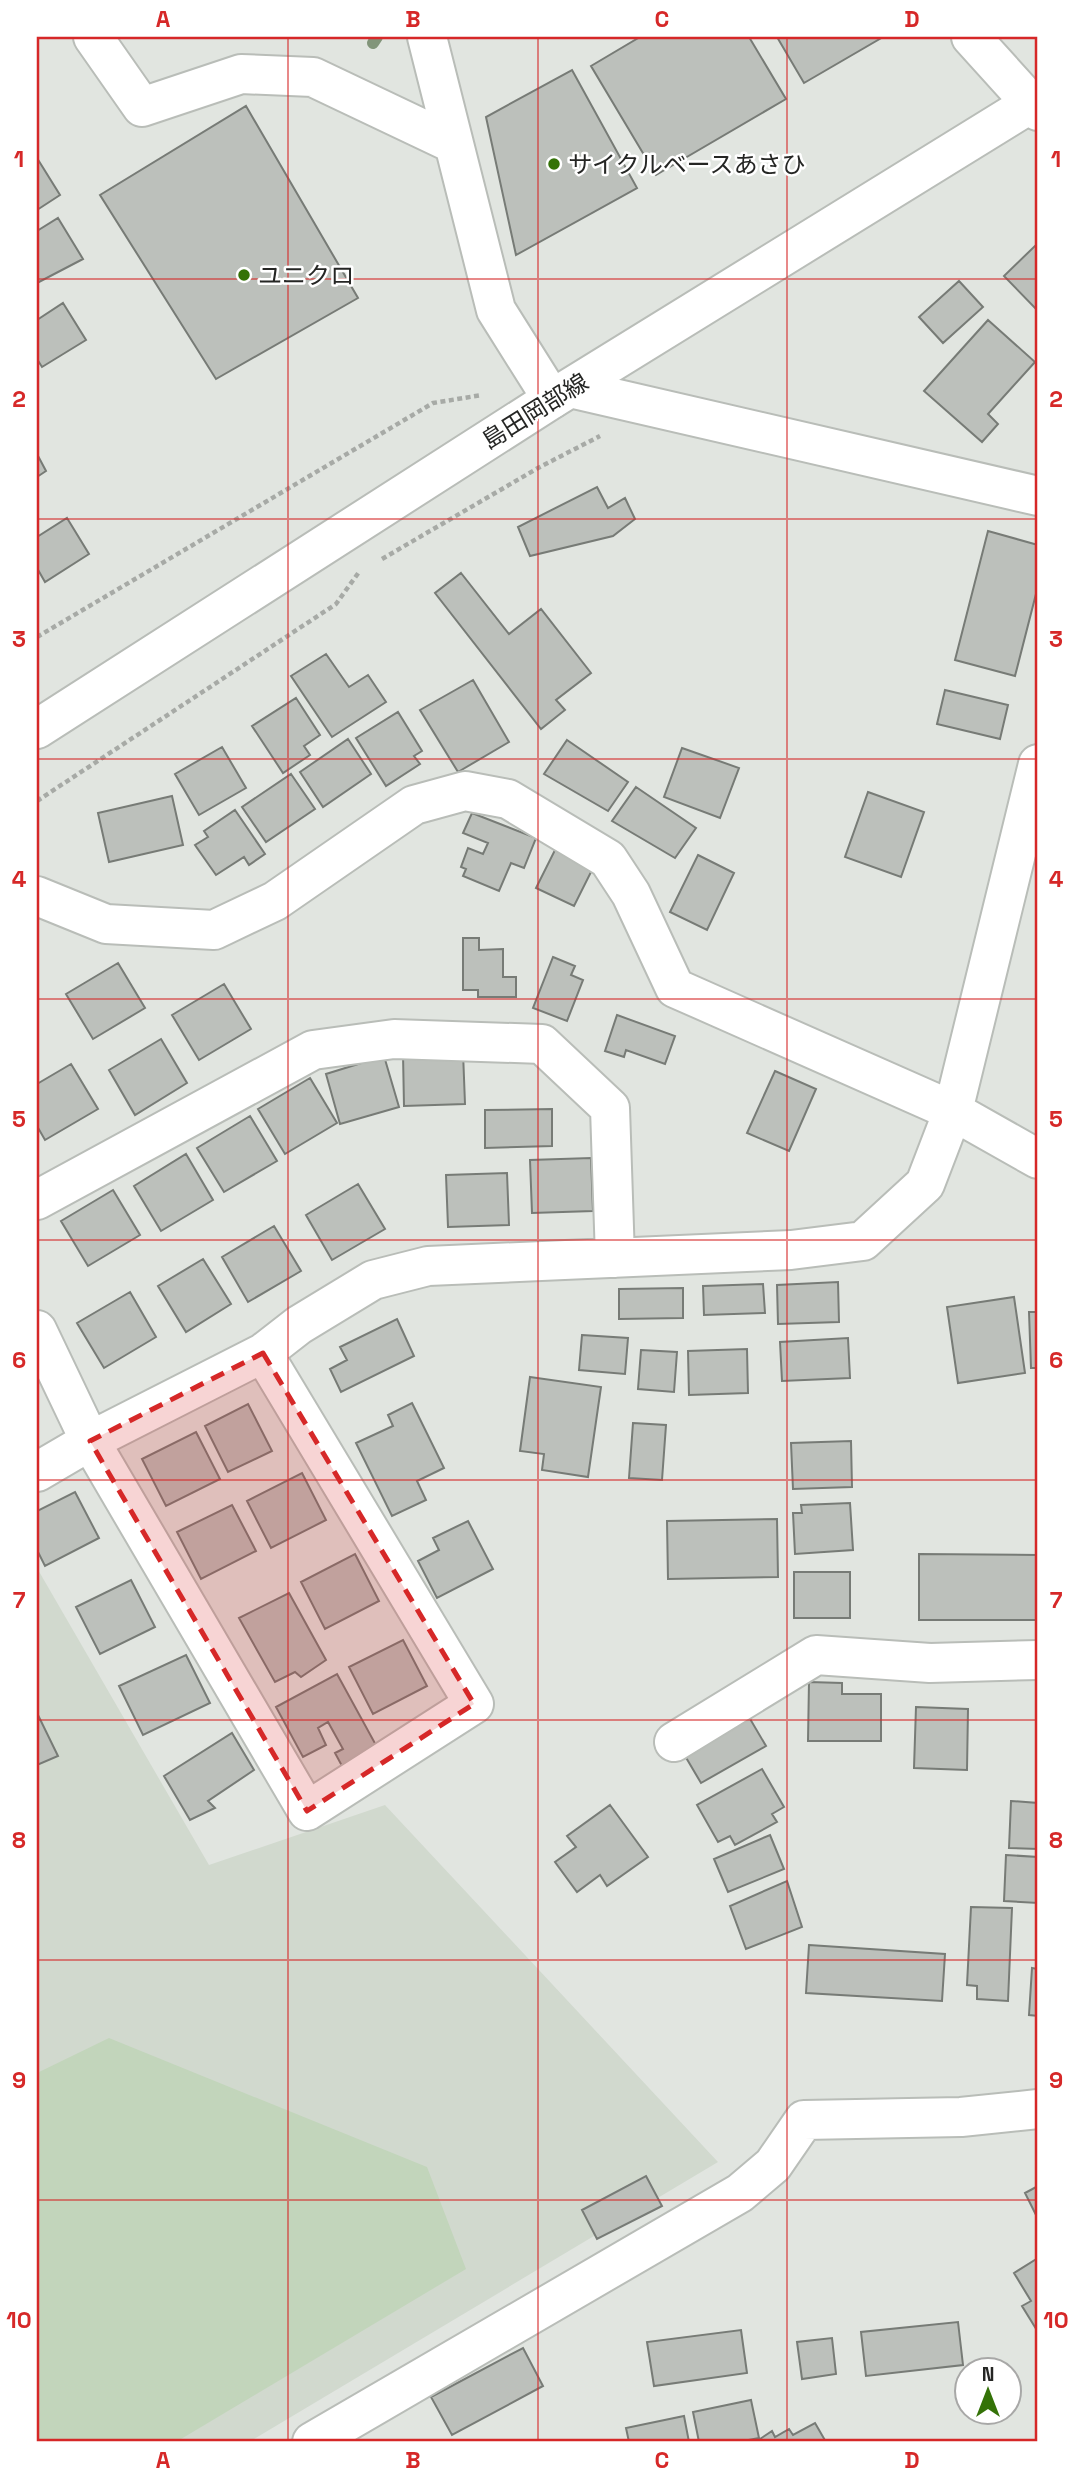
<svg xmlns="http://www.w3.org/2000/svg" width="1075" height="2479" viewBox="0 0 1075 2479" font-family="'Space Grotesk','Noto Sans JP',sans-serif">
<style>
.built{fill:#d1d9ce}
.green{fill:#c2d5bb}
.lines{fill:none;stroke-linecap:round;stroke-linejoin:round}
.stream{stroke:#82957a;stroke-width:12}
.building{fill:#bcc0bb;stroke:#777b76;stroke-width:2}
.street-casing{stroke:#b9bdb8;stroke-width:42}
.secondary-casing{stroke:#b9bdb8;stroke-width:42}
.path{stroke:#a7aaa6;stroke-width:4.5;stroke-dasharray:5 3.5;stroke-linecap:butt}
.street{stroke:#fff;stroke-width:38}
.secondary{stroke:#fff;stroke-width:38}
.marked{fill:#d62828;fill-opacity:0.2;stroke:#d62828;stroke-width:5;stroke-dasharray:14 9;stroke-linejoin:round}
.grid{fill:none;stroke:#d62828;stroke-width:2;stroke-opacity:0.55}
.poi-dot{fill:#347207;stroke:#fff;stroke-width:2.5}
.labels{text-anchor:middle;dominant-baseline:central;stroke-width:5;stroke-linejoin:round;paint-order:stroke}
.poi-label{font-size:24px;fill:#252624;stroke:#fff;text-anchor:start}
.street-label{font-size:24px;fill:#252624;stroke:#fff}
.neatline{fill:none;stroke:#d62828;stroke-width:2.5}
.grid-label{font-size:23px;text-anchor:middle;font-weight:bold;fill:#d62828}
</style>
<rect width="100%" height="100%" fill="#e1e5e0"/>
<!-- built -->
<path class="built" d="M 37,1568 L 209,1865 L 385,1805 L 718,2162 L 249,2442 L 37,2442 Z"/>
<!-- green -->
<path class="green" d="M 109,2038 L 427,2167 L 466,2269 L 176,2442 L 37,2442 L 37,2073 Z"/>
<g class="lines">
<!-- stream -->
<path class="stream" d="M 373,43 L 377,37"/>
</g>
<!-- building -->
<path class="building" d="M 640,37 L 749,37 L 786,99 L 656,175 L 591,66 Z
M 777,37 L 883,37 L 804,83 Z
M 572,70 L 637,188 L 516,255 L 486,117 Z
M 246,106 L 358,298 L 216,379 L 100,195 Z
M 37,158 L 60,195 L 37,210 Z
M 58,218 L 83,259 L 37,283 L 37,231 Z
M 1038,243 L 1038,311 L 1004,276 Z
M 959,281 L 983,307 L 943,343 L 919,317 Z
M 63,303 L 86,340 L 42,367 L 37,359 L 37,320 Z
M 988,320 L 1035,362 L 988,414 L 998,424 L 982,442 L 924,391 Z
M 37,454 L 46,471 L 37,477 Z
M 597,487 L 608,508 L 625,498 L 635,519 L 613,536 L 530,556 L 518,527 Z
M 67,518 L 89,554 L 45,582 L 37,568 L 37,537 Z
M 988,531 L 1038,545 L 1038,586 L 1015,676 L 955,660 Z
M 461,573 L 509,634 L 541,609 L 591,673 L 556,700 L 565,710 L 541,729 L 435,593 Z
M 326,654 L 349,687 L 368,675 L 386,702 L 332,737 L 291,676 Z
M 473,680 L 509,742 L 458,772 L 420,710 Z
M 945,690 L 1008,705 L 1000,739 L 937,724 Z
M 296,698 L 320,735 L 304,746 L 310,755 L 283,773 L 252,726 Z
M 398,712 L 422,751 L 414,756 L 420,764 L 386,786 L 356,738 Z
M 348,739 L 371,774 L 323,807 L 300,772 Z
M 567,740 L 628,782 L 608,811 L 544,774 Z
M 222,747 L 246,788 L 199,815 L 175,774 Z
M 682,748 L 739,768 L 720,818 L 664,797 Z
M 291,774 L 315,809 L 266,842 L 242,807 Z
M 636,787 L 696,828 L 675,858 L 612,821 Z
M 868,792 L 924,812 L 901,877 L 845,857 Z
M 172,796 L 183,845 L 109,862 L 98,813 Z
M 235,810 L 265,854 L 249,865 L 244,857 L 216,875 L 195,845 L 208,837 L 204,831 Z
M 472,813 L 536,838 L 524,868 L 511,863 L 499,891 L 463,876 L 466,869 L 461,867 L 468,848 L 483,854 L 488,843 L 463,833 Z
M 555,850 L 593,868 L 574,906 L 536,888 Z
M 698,855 L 734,873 L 707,930 L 670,912 Z
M 463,938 L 479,938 L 479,950 L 503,949 L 503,977 L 516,977 L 516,997 L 478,997 L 478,990 L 463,990 Z
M 553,957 L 575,966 L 571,975 L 583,980 L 567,1021 L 533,1008 Z
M 118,963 L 145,1008 L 93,1039 L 66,994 Z
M 224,984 L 251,1029 L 199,1060 L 172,1015 Z
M 617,1015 L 675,1036 L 665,1064 L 626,1050 L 624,1057 L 605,1051 Z
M 161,1039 L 187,1083 L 135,1115 L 109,1070 Z
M 463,1052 L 465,1104 L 404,1106 L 403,1054 Z
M 384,1056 L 399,1107 L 340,1124 L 326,1074 Z
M 71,1064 L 98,1109 L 45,1140 L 37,1126 L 37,1084 Z
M 775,1071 L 816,1089 L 789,1151 L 747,1133 Z
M 310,1078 L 337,1123 L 285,1154 L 258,1109 Z
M 552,1109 L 552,1146 L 485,1148 L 485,1110 Z
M 250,1116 L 277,1161 L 224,1192 L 197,1148 Z
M 186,1154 L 213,1200 L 161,1231 L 134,1186 Z
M 591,1158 L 593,1211 L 532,1213 L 530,1160 Z
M 507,1173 L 509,1225 L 448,1227 L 446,1175 Z
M 358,1184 L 385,1229 L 332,1260 L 306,1215 Z
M 113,1190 L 140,1235 L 88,1266 L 61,1221 Z
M 274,1226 L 301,1271 L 248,1302 L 222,1257 Z
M 203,1259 L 231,1304 L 186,1332 L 158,1286 Z
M 838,1282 L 839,1322 L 778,1324 L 777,1285 Z
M 763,1284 L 765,1313 L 704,1315 L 703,1286 Z
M 683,1288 L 683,1318 L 619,1319 L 619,1289 Z
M 130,1292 L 156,1337 L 104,1368 L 77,1323 Z
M 1014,1297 L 1025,1373 L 958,1383 L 947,1307 Z
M 1029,1312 L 1038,1312 L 1038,1368 L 1031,1368 Z
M 397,1319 L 414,1356 L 341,1392 L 330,1369 L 347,1360 L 340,1347 Z
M 582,1335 L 628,1338 L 625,1374 L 579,1370 Z
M 848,1338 L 850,1378 L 782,1381 L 780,1342 Z
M 747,1349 L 748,1393 L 689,1395 L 688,1351 Z
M 641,1350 L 677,1352 L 674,1392 L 638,1389 Z
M 530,1377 L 601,1387 L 588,1477 L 542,1470 L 544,1454 L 520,1451 Z
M 412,1403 L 444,1468 L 417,1481 L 426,1500 L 392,1516 L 356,1443 L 393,1426 L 388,1415 Z
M 248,1404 L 272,1451 L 228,1472 L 205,1426 Z
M 633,1423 L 666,1425 L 662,1480 L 629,1478 Z
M 196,1432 L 220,1479 L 166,1506 L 142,1459 Z
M 851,1441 L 852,1487 L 793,1489 L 791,1443 Z
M 302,1473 L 326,1520 L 271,1548 L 247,1501 Z
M 75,1492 L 99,1538 L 45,1566 L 37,1550 L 37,1511 Z
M 850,1503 L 853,1550 L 795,1554 L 793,1513 L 802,1513 L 801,1505 Z
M 232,1505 L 256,1551 L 201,1579 L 177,1532 Z
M 777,1519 L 778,1577 L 668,1579 L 667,1521 Z
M 468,1521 L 493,1569 L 437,1598 L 418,1561 L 439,1550 L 433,1538 Z
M 355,1554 L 379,1601 L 325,1629 L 301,1582 Z
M 919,1554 L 1038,1555 L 1038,1620 L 919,1620 Z
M 794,1572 L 850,1572 L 850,1618 L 794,1618 Z
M 131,1580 L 155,1627 L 100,1654 L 76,1607 Z
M 289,1593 L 326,1660 L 301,1677 L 295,1672 L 275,1682 L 239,1618 Z
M 403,1640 L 427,1686 L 373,1714 L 349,1667 Z
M 186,1655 L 210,1703 L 143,1735 L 119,1686 Z
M 337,1674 L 377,1747 L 342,1766 L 335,1753 L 343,1749 L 328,1722 L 318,1728 L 326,1745 L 303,1757 L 276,1707 Z
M 809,1682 L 842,1683 L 842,1694 L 881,1694 L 881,1741 L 808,1741 Z
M 916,1707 L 968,1709 L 967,1770 L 914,1768 Z
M 746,1712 L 766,1746 L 701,1783 L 681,1749 Z
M 37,1713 L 58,1756 L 37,1765 Z
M 232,1733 L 254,1770 L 208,1801 L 215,1808 L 190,1820 L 164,1776 Z
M 762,1769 L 784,1807 L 772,1814 L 777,1822 L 735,1845 L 730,1836 L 718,1842 L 697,1805 Z
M 1011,1801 L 1038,1803 L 1038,1849 L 1009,1848 Z
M 610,1805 L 648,1857 L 607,1886 L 600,1875 L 577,1892 L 555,1862 L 576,1847 L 567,1836 Z
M 770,1835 L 784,1869 L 728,1892 L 714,1859 Z
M 1006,1855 L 1038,1857 L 1038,1903 L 1004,1901 Z
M 787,1881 L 802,1927 L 746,1949 L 730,1906 Z
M 971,1907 L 1012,1908 L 1008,2001 L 977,1999 L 977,1986 L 967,1985 Z
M 809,1945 L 945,1954 L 942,2001 L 806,1993 Z
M 1032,1968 L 1038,1969 L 1038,2016 L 1029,2015 Z
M 646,2176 L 662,2206 L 597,2239 L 582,2210 Z
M 1038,2186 L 1038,2219 L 1025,2193 Z
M 1038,2258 L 1038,2332 L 1022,2306 L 1031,2301 L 1014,2273 Z
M 958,2322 L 963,2365 L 866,2376 L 861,2332 Z
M 741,2330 L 747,2373 L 654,2386 L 647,2342 Z
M 832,2338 L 836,2374 L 802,2379 L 797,2342 Z
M 523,2348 L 543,2386 L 452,2435 L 431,2397 Z
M 751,2400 L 759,2438 L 738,2442 L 699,2442 L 693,2412 Z
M 684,2416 L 689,2442 L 629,2442 L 626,2428 Z
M 815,2423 L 826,2442 L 762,2442 L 760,2439 L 772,2431 L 775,2437 L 789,2429 L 793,2435 Z"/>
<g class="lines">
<defs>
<path id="street" d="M 93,37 L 142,107 L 241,74 L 313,77 L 454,144
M 427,37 L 496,310 L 552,399
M 971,37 L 1038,111
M 37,896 L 106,924 L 214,930 L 275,901 L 414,805 L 465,791 L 508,799 L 608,859 L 631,894 L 675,988 L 953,1111 L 1038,1159
M 37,1200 L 313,1050 L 394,1039 L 542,1044 L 610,1108 L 615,1258
M 37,1330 L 90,1441 L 307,1811 L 474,1704 L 263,1353
M 37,1472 L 90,1441 L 263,1353 L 299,1325 L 373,1280 L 428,1266 L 791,1250 L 863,1241 L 925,1184 L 953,1111 L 1038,764
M 674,1742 L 816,1655 L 930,1663 L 1038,1660
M 312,2442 L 740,2193 L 773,2165 L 804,2120 L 961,2117 L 1038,2109"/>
<path id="secondary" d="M 570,388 L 1038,496
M 37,729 L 552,399 L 1038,99"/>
</defs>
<!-- street casing -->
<use href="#street" class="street-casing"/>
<!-- secondary casing -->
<use href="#secondary" class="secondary-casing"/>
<!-- path -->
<path class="path" d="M 382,559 L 538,468 L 600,436
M 37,637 L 433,403 L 482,395
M 37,801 L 336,604 L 359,572"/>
<!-- street -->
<use href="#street" class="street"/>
<!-- secondary -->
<use href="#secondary" class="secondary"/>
</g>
<!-- marked area -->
<path class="marked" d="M 263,1353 L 474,1704 L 307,1811 L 90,1441 Z"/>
<!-- grid -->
<path class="grid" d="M 288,37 L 288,2442M 538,37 L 538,2442M 787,37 L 787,2442M 37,279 L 1038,279M 37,519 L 1038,519M 37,759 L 1038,759M 37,999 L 1038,999M 37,1240 L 1038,1240M 37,1480 L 1038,1480M 37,1720 L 1038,1720M 37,1960 L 1038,1960M 37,2200 L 1038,2200"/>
<!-- markers -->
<g class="poi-dot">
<circle cx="554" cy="164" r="7"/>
<circle cx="244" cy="275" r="7"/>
</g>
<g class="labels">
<!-- poi labels -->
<g class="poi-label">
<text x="568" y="164">サイクルベースあさひ</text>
<text x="258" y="275">ユニクロ</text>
</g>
<!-- street labels -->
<g class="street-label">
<text transform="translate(535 411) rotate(-32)">島田岡部線</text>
</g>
</g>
<!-- border -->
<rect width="1075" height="2479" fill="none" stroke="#ffffff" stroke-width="77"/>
<!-- north arrow -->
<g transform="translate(988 2391)"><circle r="33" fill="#ffffff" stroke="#a8a8a7" stroke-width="2"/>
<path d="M0-5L12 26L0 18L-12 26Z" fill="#347207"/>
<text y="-10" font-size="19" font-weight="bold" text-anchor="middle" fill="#252624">N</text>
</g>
<rect x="38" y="38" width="998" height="2402" class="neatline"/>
<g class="grid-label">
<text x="163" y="27">A</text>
<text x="413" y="27">B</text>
<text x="662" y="27">C</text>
<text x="912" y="27">D</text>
<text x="19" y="167">1</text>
<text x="1056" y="167">1</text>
<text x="19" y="407">2</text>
<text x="1056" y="407">2</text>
<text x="19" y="647">3</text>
<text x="1056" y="647">3</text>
<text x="19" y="887">4</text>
<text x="1056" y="887">4</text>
<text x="19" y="1127">5</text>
<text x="1056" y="1127">5</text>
<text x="19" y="1368">6</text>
<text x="1056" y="1368">6</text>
<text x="19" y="1608">7</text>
<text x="1056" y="1608">7</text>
<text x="19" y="1848">8</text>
<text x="1056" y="1848">8</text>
<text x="19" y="2088">9</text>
<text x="1056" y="2088">9</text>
<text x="19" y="2328">10</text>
<text x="1056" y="2328">10</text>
<text x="163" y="2468">A</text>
<text x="413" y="2468">B</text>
<text x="662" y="2468">C</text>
<text x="912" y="2468">D</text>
</g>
</svg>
